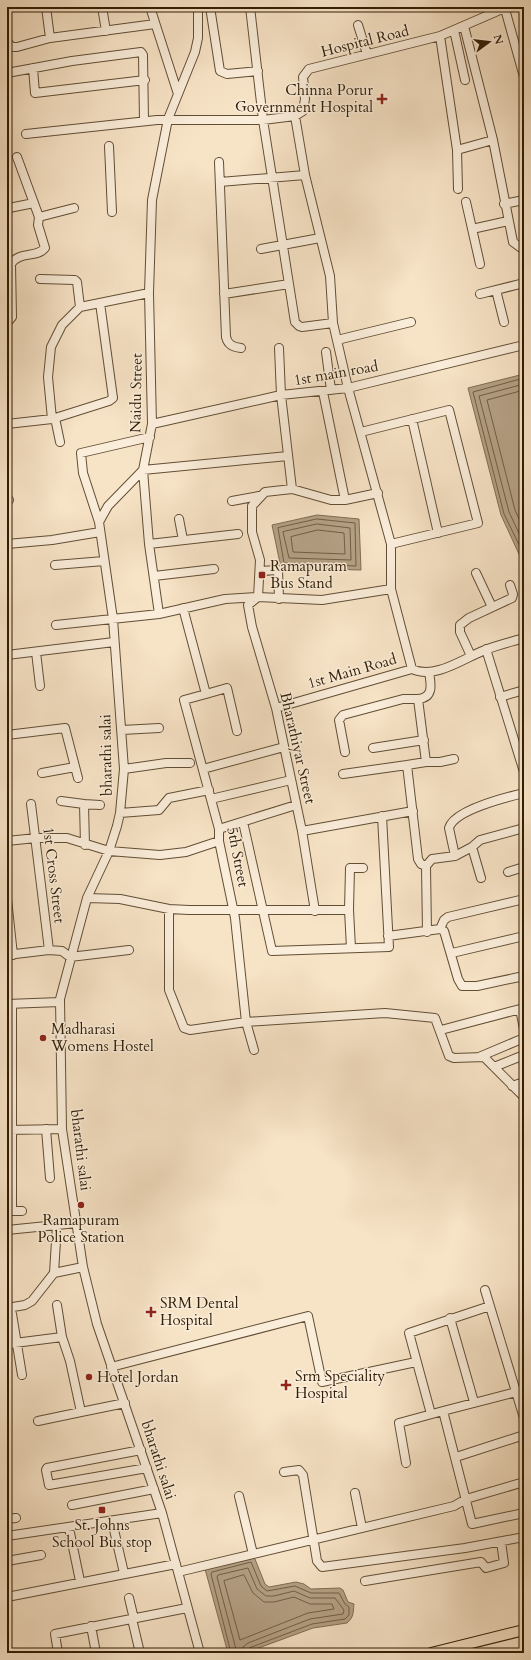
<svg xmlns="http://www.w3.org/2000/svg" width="531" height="1660" viewBox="0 0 531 1660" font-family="Cardo,serif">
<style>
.water{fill:#b4a084;stroke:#806c51}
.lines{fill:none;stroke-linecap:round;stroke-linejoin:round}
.shore{stroke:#725e44;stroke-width:1}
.minor-casing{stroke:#624e35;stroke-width:10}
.major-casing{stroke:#311d05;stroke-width:12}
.minor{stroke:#faedda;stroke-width:8}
.major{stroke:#f7e3c6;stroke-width:10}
.poi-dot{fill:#8f2418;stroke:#faedda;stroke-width:1.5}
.labels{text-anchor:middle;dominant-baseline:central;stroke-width:3;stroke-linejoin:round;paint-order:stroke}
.street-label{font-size:15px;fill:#311d05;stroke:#faedda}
.poi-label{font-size:15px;fill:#311d05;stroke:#faedda;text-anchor:start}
</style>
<rect width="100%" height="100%" fill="#f7e3c6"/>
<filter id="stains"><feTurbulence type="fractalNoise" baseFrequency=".005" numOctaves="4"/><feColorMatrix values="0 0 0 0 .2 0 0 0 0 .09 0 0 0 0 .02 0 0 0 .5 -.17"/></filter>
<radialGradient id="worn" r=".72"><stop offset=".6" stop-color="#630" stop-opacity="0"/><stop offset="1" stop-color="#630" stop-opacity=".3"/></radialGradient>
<!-- water -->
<path class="water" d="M 524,374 L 524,565 L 501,515 L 468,388 Z
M 317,515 L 359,519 L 361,570 L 281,568 L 272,525 Z
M 253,1557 L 255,1559 L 265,1584 L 269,1587 L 296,1582 L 304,1584 L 311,1589 L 340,1588 L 343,1590 L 348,1602 L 354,1604 C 353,1613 354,1617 347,1623 L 313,1628 L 245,1653 L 228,1653 L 205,1569 Z"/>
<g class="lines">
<!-- shore -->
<path class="shore" d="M 524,378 L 473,392 L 504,514 L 524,555
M 524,384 L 479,396 L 509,512 L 524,544
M 524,390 L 487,400 L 515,510 L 524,530
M 317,519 L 355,523 L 356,566 L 284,563 L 278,528 Z
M 317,524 L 350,528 L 351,560 L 289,558 L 283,532 Z
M 318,530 L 344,533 L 345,554 L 293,552 L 291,537 Z
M 244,1575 L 253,1593 L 264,1602 L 274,1602 L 294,1597 L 310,1604 L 332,1604 L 334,1609 L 308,1613 L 240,1640 L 224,1581 Z
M 231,1653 L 211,1574 L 212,1572 L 251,1562 L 261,1586 L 267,1591 L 295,1586 L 311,1593 L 339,1593 L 345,1604 L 349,1607 L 349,1615 L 345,1619 L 312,1624 L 249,1648 L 247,1653
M 237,1653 L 217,1577 L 218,1575 L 248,1568 L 257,1589 L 266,1596 L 274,1596 L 294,1591 L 310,1598 L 335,1598 L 344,1610 L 343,1614 L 310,1619 L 248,1643 L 243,1647 L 242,1653"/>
<defs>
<path id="minor" d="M 46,7 L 50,38
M 102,7 L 106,31
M 150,7 L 178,94
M 210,7 L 220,71 L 227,74 L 258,71
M 250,7 L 263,120 L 295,322 L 299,326 L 302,327 L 333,323
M 505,9 L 524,77
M 358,25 L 367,54
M 464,26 L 493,140 L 513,242 L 524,250
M 454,30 L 465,80
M 440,36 L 457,150
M 7,42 L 12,47 L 17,47 L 50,38 L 155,24
M 33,68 L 35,93 L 145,80
M 7,73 L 72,61 L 141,52 L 143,55 L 144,121
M 295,116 L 305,175 L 330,276 L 333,323 L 348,388 L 391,544 L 391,589 L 412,669 C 435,680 464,658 485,650 C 497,645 511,642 524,638
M 26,134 L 157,120 L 263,120 L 295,116 L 303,111 L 305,99 L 303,77 L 309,69 L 440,36 L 507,7
M 109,146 L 112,212
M 17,157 L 39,217
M 219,162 L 226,337 C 228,345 233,347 241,348
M 220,182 L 305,175
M 458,189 L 457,150 L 493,140
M 466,202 L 480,264
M 504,204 L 524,200
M 9,208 L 34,203
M 472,229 L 508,221
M 261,249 L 320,238
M 40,279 L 75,280 L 77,282 L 80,307
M 496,290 L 504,322
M 149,293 L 152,424 L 143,470 L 108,506 L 99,522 L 113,619 L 124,769 L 120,813 L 117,826 L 109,851 L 87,898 L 60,999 L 62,1129 L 83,1267 L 97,1324 L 162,1513 L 200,1653
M 224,294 L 289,284
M 480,294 L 524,283
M 7,323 L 12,317 L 11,264 C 19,251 37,258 45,248 L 38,225 L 39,217 L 74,208
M 337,340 L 411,322
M 279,348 L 281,395 L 292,489 L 331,500 L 345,500 L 378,493
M 326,352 L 331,390
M 323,392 L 345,500
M 55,418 L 60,442
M 52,419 L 109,401 L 113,398 L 100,303
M 412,419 L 438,533
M 7,424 L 52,419 L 48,377 L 51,347 L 62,325 L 80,307 L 149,293 L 152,200 L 168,119 L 195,52 L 198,38 L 198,7
M 152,424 L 281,395 L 348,388 L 524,345
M 361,432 L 449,410 L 478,523 L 391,544
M 292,489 L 265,492 L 252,506 L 252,532 L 260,560 L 258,597 L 248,605 L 252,627 L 276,708 L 302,831 L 315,911
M 7,500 L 9,500
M 232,501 L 259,496
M 179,519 L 183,540
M 99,522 L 83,473 L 81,453 L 150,437
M 7,544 L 52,540 L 100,532
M 149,544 L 143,470 L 288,456
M 55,565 L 104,561
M 260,571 L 278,570 L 279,599
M 476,573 L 492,607
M 154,576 L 214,569
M 183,608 L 206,694 L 227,688 L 237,731
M 159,614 L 149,544 L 238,534
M 56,625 L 159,614 L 225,599 L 258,597 L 322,600 L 391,589
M 486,649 L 524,772
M 36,652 L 40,686
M 7,655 L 114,642
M 471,656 L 460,632 L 460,625 L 469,618 L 512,598 L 513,594 L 510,585
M 206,694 L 184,700 L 219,829 L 219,841 L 235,918 L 246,1022 L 385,1013 L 435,1018 L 449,1056 L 454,1058 L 484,1057 L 524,1097
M 500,697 L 524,690
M 276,708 L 412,669
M 122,730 L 159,728
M 7,735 L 65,728 L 78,778
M 373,748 L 424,740
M 345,752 L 339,720 L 343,715 L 403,699 L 418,699
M 426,762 L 440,762 L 454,759
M 124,769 L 166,763 L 190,763
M 203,769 L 284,747
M 42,773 L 75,767
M 343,774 L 407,765
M 211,799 L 291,780
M 61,801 L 84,804
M 31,804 L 49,950
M 120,813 L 159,810 L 169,798 L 209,790
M 243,822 L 272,951 L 389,947 L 382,816
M 219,829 L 296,805
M 302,831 L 413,811
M 7,841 L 36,838 L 67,838 L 109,851 L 160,855 L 186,852 L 219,841
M 85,845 L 84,804 L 100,805
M 472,847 L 481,878
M 455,856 L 449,828 C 454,810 507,797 524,793
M 426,866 L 421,864 L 418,859 L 407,765 L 426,762 L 418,699 C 434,698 431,684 429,672
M 508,872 L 524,867
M 87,898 L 120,899 L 169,909 L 189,910 L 349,910
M 7,899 L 13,955
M 169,909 L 169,990 L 184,1028 L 190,1030 L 246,1022 L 254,1050
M 440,929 L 444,920 L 448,917 L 524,899
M 427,932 L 426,866 L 432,859 L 455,856 L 472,847 L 480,840 L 524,828
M 388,936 L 440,929 L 444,931 L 458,979 L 462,986 L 477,986 L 524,976
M 351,948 L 349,910 L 350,868 L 363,868
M 452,953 L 524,936
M 7,955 L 49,950 L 62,951 L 70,957 L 129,950
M 7,1004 L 60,1002
M 12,1004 L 12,1211 L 22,1211
M 520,1009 L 524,1029
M 441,1030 L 524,1008
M 479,1057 L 524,1038
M 494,1067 L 524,1055
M 512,1086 L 524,1082
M 46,1129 L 50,1178
M 8,1130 L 62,1129
M 7,1230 L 77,1223
M 54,1273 L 83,1267
M 485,1290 L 524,1418
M 57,1305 L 62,1337
M 7,1308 L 25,1305 L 32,1301 L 54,1273 L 57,1225
M 12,1314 L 22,1375
M 450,1318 L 474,1402
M 7,1344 L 62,1337 L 70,1361 L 81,1412 L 125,1403
M 111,1367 L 308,1316 L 322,1382 L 416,1362
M 524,1390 L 443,1411 L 472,1524 L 524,1513
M 431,1414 L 409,1333 L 490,1306
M 38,1421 L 81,1412
M 141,1450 L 47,1468 L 46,1470 L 49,1485 L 147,1468
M 456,1457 L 524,1435
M 406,1463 L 399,1423 L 443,1411
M 284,1472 L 299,1470 L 303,1475 L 317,1561 L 322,1567 L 465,1548 L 524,1537
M 355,1493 L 362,1528
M 239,1496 L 253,1554
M 72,1505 L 154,1489
M 7,1519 L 16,1518
M 112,1521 L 124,1573
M 69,1528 L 80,1581
M 7,1536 L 162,1513
M 7,1561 L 41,1555
M 178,1572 L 454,1506 L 466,1499 L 524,1482
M 365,1581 L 481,1562 L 486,1568 L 504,1563 L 501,1542
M 7,1597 L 176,1564
M 129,1598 L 134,1619
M 132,1619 L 140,1653
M 91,1626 L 96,1653
M 461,1645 L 462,1653
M 58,1653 L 55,1634 L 187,1608"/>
<path id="major" d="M 431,1653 L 524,1630"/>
</defs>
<!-- minor casing -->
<use href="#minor" class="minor-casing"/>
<!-- major casing -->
<use href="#major" class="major-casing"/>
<!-- minor -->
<use href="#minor" class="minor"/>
<!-- major -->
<use href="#major" class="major"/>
</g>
<!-- markers -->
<g class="poi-dot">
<path d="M380 93h4v4h4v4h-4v4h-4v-4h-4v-4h4z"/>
<rect x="258" y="571" width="8" height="8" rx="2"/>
<circle cx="43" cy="1038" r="4"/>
<circle cx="81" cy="1205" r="4"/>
<path d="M149 1306h4v4h4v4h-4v4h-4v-4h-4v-4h4z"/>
<circle cx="89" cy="1377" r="4"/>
<path d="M284 1379h4v4h4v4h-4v4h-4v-4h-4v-4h4z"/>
<rect x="98" y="1506" width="8" height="8" rx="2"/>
</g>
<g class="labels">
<!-- street labels -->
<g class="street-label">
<text transform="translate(365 41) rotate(-14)">Hospital Road</text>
<text transform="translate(336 373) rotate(-10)">1st main road</text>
<text transform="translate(136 393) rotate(-89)">Naidu Street</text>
<text transform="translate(352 671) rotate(-16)">1st Main Road</text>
<text transform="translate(298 748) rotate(77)">Bharathiyar Street</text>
<text transform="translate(106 755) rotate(-91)">bharathi salai</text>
<text transform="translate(238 857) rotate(79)">5th Street</text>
<text transform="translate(54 875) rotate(83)">1st Cross Street</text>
<text transform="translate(81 1150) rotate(83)">bharathi salai</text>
<text transform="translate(159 1460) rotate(72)">bharathi salai</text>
</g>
<!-- poi labels -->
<g class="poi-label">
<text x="373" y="90" text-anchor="end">Chinna Porur<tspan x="373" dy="17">Government Hospital</tspan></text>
<text x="270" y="566">Ramapuram<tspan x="270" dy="17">Bus Stand</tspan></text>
<text x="51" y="1029">Madharasi<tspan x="51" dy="17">Womens Hostel</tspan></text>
<text x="81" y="1220" text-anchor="middle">Ramapuram<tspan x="81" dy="17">Police Station</tspan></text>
<text x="160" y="1303">SRM Dental<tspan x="160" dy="17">Hospital</tspan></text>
<text x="295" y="1376">Srm Speciality<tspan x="295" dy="17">Hospital</tspan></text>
<text x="97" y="1377">Hotel Jordan</text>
<text x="102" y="1525" text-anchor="middle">St. Johns<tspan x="102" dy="17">School Bus stop</tspan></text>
</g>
</g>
<!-- margin -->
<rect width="531" height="1660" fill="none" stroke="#f7e3c6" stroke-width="24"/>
<rect x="8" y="8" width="515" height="1644" fill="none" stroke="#311d05" stroke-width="2"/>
<rect x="12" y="12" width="507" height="1636" fill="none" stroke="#311d05"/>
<!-- north arrow -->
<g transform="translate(489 42) rotate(75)" stroke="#faedda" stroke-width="3" paint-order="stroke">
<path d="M0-3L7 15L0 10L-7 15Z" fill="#311d05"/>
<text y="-6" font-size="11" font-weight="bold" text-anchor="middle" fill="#311d05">N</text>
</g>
<rect width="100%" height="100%" filter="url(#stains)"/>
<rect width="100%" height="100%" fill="url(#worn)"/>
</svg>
